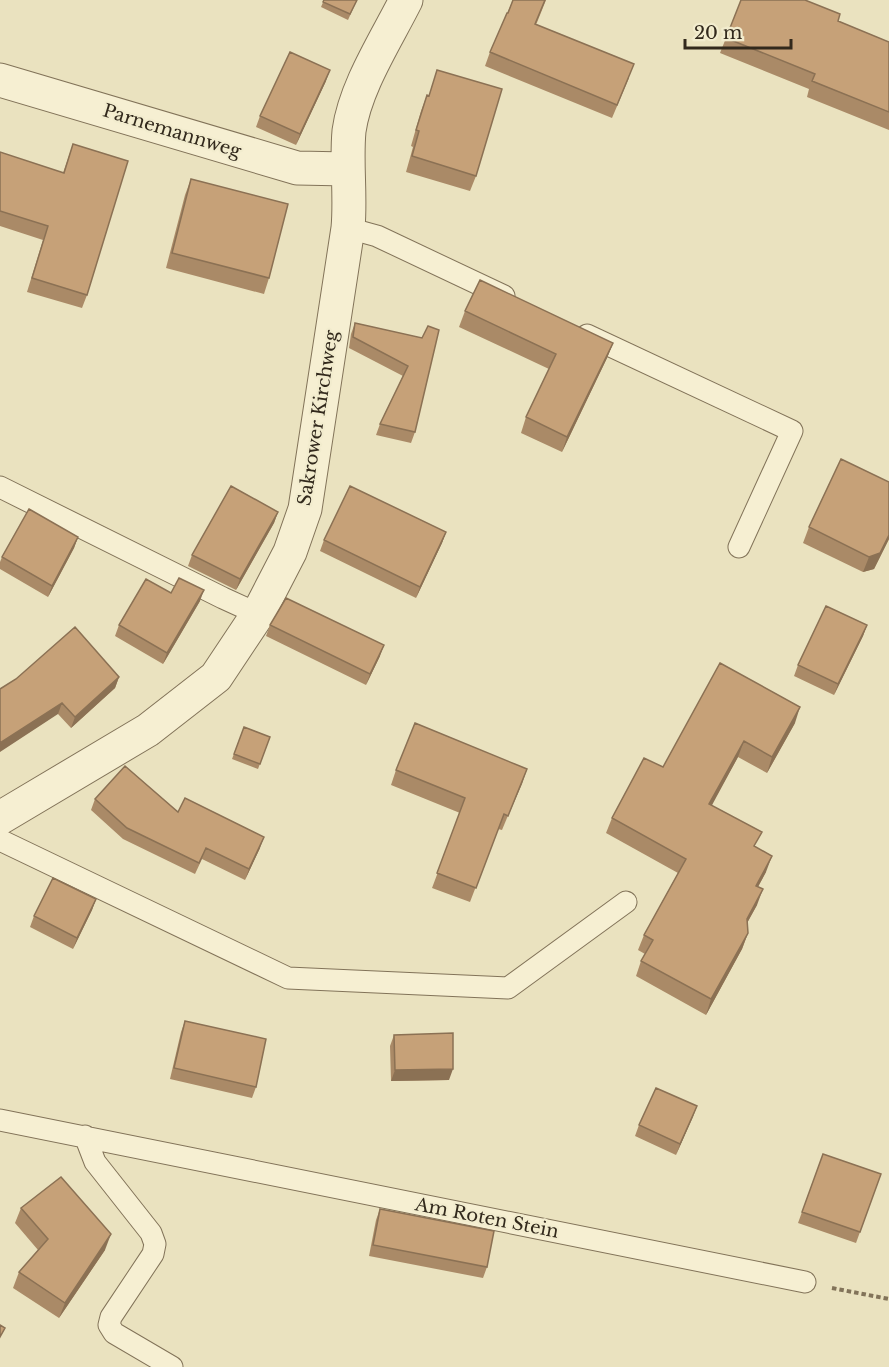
<svg xmlns="http://www.w3.org/2000/svg" width="889" height="1367" viewBox="0 0 889 1367" font-family="'Libre Baskerville',serif">
<style>
.lines{fill:none;stroke-linecap:round;stroke-linejoin:round}
.service-casing{stroke:#827359;stroke-width:23}
.minor-casing{stroke:#827359;stroke-width:35}
.path{stroke:#827359;stroke-width:4;stroke-dasharray:4.5 3;stroke-linecap:butt}
.service{stroke:#f6efd2;stroke-width:21}
.minor{stroke:#f6efd2;stroke-width:33}
.wall{fill:#aa8a67}
.shaded-wall{fill:#8b7154}
.building{fill:#c6a178;stroke:#8b7154;stroke-width:1.5}
.labels{text-anchor:middle;dominant-baseline:central;stroke-width:4.5;stroke-linejoin:round;paint-order:stroke}
.street-label{font-size:18px;fill:#32291c;stroke:#f2ecce}
</style>
<rect width="100%" height="100%" fill="#eae2bf"/>
<g class="lines">
<defs>
<path id="service" d="M 348,228 L 377,236 L 504,296
M 587,335 L 792,431 L 739,547
M 0,487 L 223,598 L 258,614
M 0,840 L 288,978 L 508,988 L 626,902
M 0,1120 L 805,1282
M 85,1136 L 95,1162 L 151,1233 L 155,1244 L 153,1254 L 111,1317 L 109,1325 L 114,1333 L 172,1367"/>
<path id="minor" d="M 0,80 L 297,168 L 347,169
M 0,818 L 148,730 L 216,677 L 258,614 L 290,552 L 305,509 L 348,228 C 351,195 346,164 349,131 C 355,87 386,40 406,0"/>
</defs>
<!-- service casing -->
<use href="#service" class="service-casing"/>
<!-- minor casing -->
<use href="#minor" class="minor-casing"/>
<!-- path -->
<path class="path" d="M 832,1288 L 889,1299"/>
<!-- service -->
<use href="#service" class="service"/>
<!-- minor -->
<use href="#minor" class="minor"/>
</g>
<!-- wall -->
<path class="wall" d="M 324,0 L 357,0 L 348,20 L 321,7 Z
M 513,0 L 546,0 L 536,25 L 629,78 L 612,118 L 485,66 L 490,52 Z
M 838,21 L 889,42 L 889,130 L 807,97 L 809,89 L 720,53 L 726,38 Z
M 437,70 L 476,176 L 470,191 L 406,172 L 413,147 L 411,146 L 421,111 L 427,95 L 429,96 Z
M 326,81 L 296,145 L 256,127 L 260,116 Z
M 73,144 L 87,295 L 82,308 L 27,292 L 43,240 L 0,226 L 0,152 L 63,173 Z
M 191,179 L 269,278 L 264,294 L 166,268 L 185,195 Z
M 465,311 L 613,343 L 607,358 L 562,452 L 521,433 L 526,417 L 549,369 L 459,327 Z
M 355,323 L 422,338 L 415,432 L 411,443 L 376,435 L 380,424 L 403,376 L 349,348 L 351,334 Z
M 889,482 L 889,539 L 874,569 L 863,572 L 803,543 L 809,527 Z
M 278,512 L 274,523 L 236,590 L 188,566 L 192,555 Z
M 446,532 L 442,543 L 416,598 L 320,551 L 324,540 Z
M 78,537 L 74,548 L 48,597 L 0,569 L 0,562 L 2,557 Z
M 171,593 L 200,601 L 163,664 L 115,636 L 119,625 Z
M 270,625 L 380,656 L 366,685 L 266,636 Z
M 867,625 L 863,636 L 834,695 L 794,676 L 798,665 Z
M 119,677 L 115,688 L 71,728 L 58,714 L 0,689 Z
M 795,723 L 767,773 L 738,757 L 711,805 L 756,847 L 766,872 L 758,887 L 757,905 L 747,923 L 748,933 L 742,949 L 706,1015 L 636,976 L 641,961 L 645,954 L 638,950 L 644,935 L 678,873 L 606,833 L 612,818 L 663,767 Z
M 244,727 L 270,737 L 258,769 L 232,759 Z
M 527,769 L 502,830 L 498,829 L 470,902 L 432,888 L 460,813 L 391,785 L 396,770 Z
M 95,799 L 178,812 L 260,848 L 245,880 L 202,859 L 195,874 L 123,839 L 91,810 Z
M 96,899 L 92,910 L 73,949 L 30,927 L 34,916 Z
M 185,1021 L 256,1087 L 252,1098 L 170,1079 L 181,1032 Z
M 394,1035 L 449,1080 L 391,1081 L 390,1046 Z
M 697,1106 L 676,1155 L 635,1136 L 639,1125 Z
M 823,1154 L 881,1174 L 856,1243 L 798,1223 Z
M 21,1208 L 105,1250 L 59,1318 L 13,1288 L 19,1272 L 38,1250 L 15,1223 Z
M 380,1209 L 487,1267 L 483,1278 L 369,1256 L 376,1220 Z"/>
<!-- shaded-wall -->
<path class="shaded-wall" d="M 330,70 L 326,81 L 296,145 L 300,134 Z
M 613,343 L 607,358 L 562,452 L 567,437 Z
M 278,512 L 274,523 L 236,590 L 240,579 Z
M 446,532 L 442,543 L 416,598 L 420,587 Z
M 889,535 L 889,539 L 874,569 L 863,572 L 869,557 Z
M 78,537 L 74,548 L 48,597 L 52,586 Z
M 204,590 L 200,601 L 163,664 L 167,653 Z
M 867,625 L 863,636 L 834,695 L 838,684 Z
M 384,645 L 380,656 L 366,685 L 370,674 Z
M 119,677 L 115,688 L 71,728 L 75,717 Z
M 62,703 L 58,714 L 0,752 L 0,743 Z
M 800,707 L 795,723 L 767,773 L 772,757 Z
M 744,741 L 738,757 L 704,820 L 709,804 Z
M 527,769 L 522,784 L 502,830 L 508,816 Z
M 264,837 L 260,848 L 245,880 L 249,869 Z
M 772,856 L 766,872 L 750,901 L 756,886 Z
M 763,889 L 757,905 L 741,934 L 747,919 Z
M 96,899 L 92,910 L 73,949 L 77,938 Z
M 748,933 L 742,949 L 706,1015 L 711,999 Z
M 453,1069 L 449,1080 L 391,1081 L 395,1070 Z
M 697,1106 L 693,1117 L 676,1155 L 680,1144 Z
M 111,1234 L 105,1250 L 59,1318 L 65,1303 Z"/>
<!-- building -->
<path class="building" d="M 324,0 L 357,0 L 350,14 L 323,2 Z
M 513,0 L 545,0 L 535,24 L 634,64 L 617,105 L 490,52 L 507,13 L 508,13 Z
M 741,0 L 805,0 L 840,14 L 838,21 L 889,42 L 889,112 L 812,81 L 815,74 L 726,38 Z
M 290,52 L 330,70 L 300,134 L 260,116 Z
M 437,70 L 502,89 L 476,176 L 412,156 L 419,131 L 416,130 L 427,95 L 429,96 Z
M 73,144 L 128,161 L 87,295 L 32,278 L 48,226 L 0,211 L 0,152 L 64,173 Z
M 191,179 L 288,204 L 269,278 L 172,253 Z
M 480,280 L 613,343 L 567,437 L 526,417 L 556,354 L 465,311 Z
M 355,323 L 422,338 L 428,326 L 439,330 L 415,432 L 380,424 L 408,366 L 353,337 Z
M 841,459 L 889,482 L 889,535 L 880,553 L 869,557 L 809,527 Z
M 231,486 L 278,512 L 240,579 L 192,555 Z
M 350,486 L 446,532 L 420,587 L 324,540 Z
M 29,509 L 78,537 L 52,586 L 2,557 Z
M 179,578 L 204,590 L 167,653 L 119,625 L 146,579 L 171,593 Z
M 286,598 L 384,645 L 370,674 L 270,625 Z
M 826,606 L 867,625 L 838,684 L 798,665 Z
M 75,627 L 119,677 L 75,717 L 62,703 L 0,743 L 0,689 L 16,679 Z
M 720,663 L 800,707 L 772,757 L 744,741 L 709,804 L 762,832 L 754,846 L 772,856 L 756,886 L 763,889 L 747,919 L 748,933 L 711,999 L 641,961 L 653,940 L 644,935 L 686,859 L 612,818 L 644,758 L 663,767 Z
M 415,723 L 527,769 L 508,816 L 504,814 L 476,888 L 437,873 L 465,798 L 396,770 Z
M 244,727 L 270,737 L 260,764 L 234,754 Z
M 125,766 L 178,812 L 185,798 L 264,837 L 249,869 L 206,848 L 199,863 L 127,828 L 95,799 Z
M 53,878 L 96,899 L 77,938 L 34,916 Z
M 185,1021 L 266,1039 L 256,1087 L 174,1068 Z
M 453,1033 L 453,1069 L 395,1070 L 394,1035 Z
M 656,1088 L 697,1106 L 680,1144 L 639,1125 Z
M 823,1154 L 881,1174 L 860,1232 L 802,1212 Z
M 61,1177 L 111,1234 L 65,1303 L 19,1272 L 48,1239 L 21,1208 Z
M 380,1209 L 494,1231 L 487,1267 L 373,1245 Z
M 0,1325 L 5,1328 L 0,1337 Z"/>
<g class="labels">
<!-- street labels -->
<g class="street-label">
<text transform="translate(172 131) rotate(17)">Parnemannweg</text>
<text transform="translate(318 418) rotate(-81)">Sakrower Kirchweg</text>
<text transform="translate(487 1218) rotate(11)">Am Roten Stein</text>
</g>
</g>
<!-- scale -->
<path d="M685 39v9h106v-9" fill="none" stroke="#32291c" stroke-width="3"/>
<text x="694" y="39" font-size="18" fill="#32291c" stroke="#f2ecce" stroke-width="4.5" paint-order="stroke">20 m</text>
</svg>
